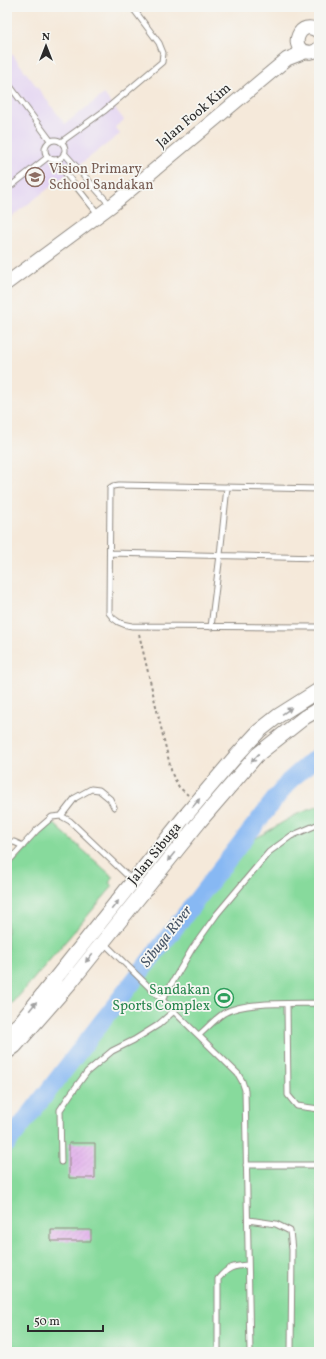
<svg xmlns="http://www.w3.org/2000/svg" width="326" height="1359" viewBox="0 0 326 1359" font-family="Vollkorn,serif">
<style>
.built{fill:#e3d3f2}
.garden{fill:#87da9c;stroke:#598264}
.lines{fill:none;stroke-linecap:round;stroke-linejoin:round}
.river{stroke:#87b8f3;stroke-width:18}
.building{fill:url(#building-hatch)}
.service-casing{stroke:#908a82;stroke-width:7}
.tertiary-casing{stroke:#908a82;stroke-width:15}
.secondary-casing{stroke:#908a82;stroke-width:16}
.path{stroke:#908a82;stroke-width:2;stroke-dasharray:3 3;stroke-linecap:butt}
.service{stroke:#fff;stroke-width:5}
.tertiary{stroke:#fff;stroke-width:13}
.secondary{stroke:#fff;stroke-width:14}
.oneway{fill:#a0a0a0}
.labels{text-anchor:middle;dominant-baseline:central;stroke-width:3.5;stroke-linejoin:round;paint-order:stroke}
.street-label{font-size:14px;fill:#2b2b2b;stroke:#f6f6f2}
.education-label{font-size:14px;fill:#785e54;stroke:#f6f6f2;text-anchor:start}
.leisure-label{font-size:14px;fill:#27864d;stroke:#f6f6f2;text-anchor:end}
.water-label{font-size:15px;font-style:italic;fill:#475567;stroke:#f6f6f2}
</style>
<defs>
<pattern id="building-hatch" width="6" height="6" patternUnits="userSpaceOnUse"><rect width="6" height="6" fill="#e1aeeb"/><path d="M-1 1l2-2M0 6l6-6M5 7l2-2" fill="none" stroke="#c196ca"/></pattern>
</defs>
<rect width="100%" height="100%" fill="#f6f6f2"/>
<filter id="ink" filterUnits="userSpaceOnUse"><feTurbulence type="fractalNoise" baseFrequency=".025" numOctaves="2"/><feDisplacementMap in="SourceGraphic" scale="8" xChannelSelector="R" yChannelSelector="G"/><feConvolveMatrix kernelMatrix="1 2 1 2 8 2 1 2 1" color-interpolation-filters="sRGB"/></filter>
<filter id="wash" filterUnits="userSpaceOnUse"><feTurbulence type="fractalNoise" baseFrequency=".012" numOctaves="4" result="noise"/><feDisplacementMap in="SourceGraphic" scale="16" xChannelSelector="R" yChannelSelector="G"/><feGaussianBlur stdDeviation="0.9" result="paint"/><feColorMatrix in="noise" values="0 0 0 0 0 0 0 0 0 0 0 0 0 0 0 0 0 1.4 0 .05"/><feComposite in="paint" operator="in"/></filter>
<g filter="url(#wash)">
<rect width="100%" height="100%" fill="#f5e9da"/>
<!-- built -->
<path class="built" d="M 12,54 L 65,124 L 104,94 L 124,120 L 115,127 L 120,134 L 7,220 L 7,58 Z"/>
<!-- garden -->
<path class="garden" d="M 319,806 L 319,1352 L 7,1352 L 7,1156 L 253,840 L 295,815 Z
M 52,822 L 113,877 L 109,883 L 113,886 L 12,1004 L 7,1000 L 7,869 Z"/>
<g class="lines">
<!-- river -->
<path class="river" d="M 7,1144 L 289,781 L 319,755"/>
</g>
<g id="blocks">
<!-- building -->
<path class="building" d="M 69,1143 L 95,1143 L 95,1178 L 69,1178 Z
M 51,1230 L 91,1230 L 91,1241 L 51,1241 Z"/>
</g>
</g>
<g filter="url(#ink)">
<use href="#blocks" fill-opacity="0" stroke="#908a82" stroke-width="1"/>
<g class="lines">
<defs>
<path id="service" d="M 7,82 L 50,140
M45 150a10 10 0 1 1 20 0a10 10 0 1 1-20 0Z
M 61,142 L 104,111 L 162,62 L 163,53 L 159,43 L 132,7
M 64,153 L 111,206
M 55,160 L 99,215
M 7,189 L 48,157
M 319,489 L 119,485 L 113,486 L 110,488 L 109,613 C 114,621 123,625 132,626 L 319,627
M 110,553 L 319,558
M 211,627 L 220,555 L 227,487
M 61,816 L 75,798 L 91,789 L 99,790 L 110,799 L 114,807
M 7,842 L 14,842 L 23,846
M 7,863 L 37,830 L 52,817 L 61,816 L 70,821 L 132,880
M 104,943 L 238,1074 L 242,1081 L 245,1090 L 250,1352
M 162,1000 L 192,949 L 217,914 L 269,852 L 291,836 L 319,824
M 287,1004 L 288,1095 L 297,1106 L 319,1109
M 199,1035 C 207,1028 215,1019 224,1013 C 244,1001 295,1004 319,1003
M 61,1162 L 60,1110 L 70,1095 L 87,1072 L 112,1051 L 134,1040 L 158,1025 L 174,1011
M 246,1165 L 319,1165
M 248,1220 L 276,1224 L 290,1231 L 292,1250 L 291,1352
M 218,1352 L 218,1279 C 228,1267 233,1266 248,1265"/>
<path id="tertiary" d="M 319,32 C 300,16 287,50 308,52 C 312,53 316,51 319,48
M 7,283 L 111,206 L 287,59 L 305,52"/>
<path id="secondary" d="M 7,1034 L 19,1024 L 186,815 L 236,756 L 259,731 L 278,716 L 319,690
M 7,1052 L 15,1046 L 70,983 L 200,821 L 257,755 L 305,717 L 319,709"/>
</defs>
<!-- service casing -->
<use href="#service" class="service-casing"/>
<!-- tertiary casing -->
<use href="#tertiary" class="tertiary-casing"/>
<!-- secondary casing -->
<use href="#secondary" class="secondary-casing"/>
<!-- path -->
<path class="path" d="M 139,634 L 172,774 L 179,787 L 188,795"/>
<!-- service -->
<use href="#service" class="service"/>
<!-- tertiary -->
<use href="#tertiary" class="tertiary"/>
<!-- secondary -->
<use href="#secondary" class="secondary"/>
</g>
<!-- one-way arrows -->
<defs><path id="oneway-solid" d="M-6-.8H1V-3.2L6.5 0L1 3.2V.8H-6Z"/></defs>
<g class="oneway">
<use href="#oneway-solid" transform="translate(287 711) rotate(-34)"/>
<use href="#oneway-solid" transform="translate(255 758) rotate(133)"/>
<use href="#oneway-solid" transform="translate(196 803) rotate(-50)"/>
<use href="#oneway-solid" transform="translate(171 857) rotate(129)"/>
<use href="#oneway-solid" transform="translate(115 905) rotate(-51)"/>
<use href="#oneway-solid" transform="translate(89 958) rotate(129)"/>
<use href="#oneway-solid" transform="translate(33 1006) rotate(-51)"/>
</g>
</g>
<!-- icons -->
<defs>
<symbol id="school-ring" viewBox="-11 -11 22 22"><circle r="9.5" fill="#f6f6f2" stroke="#8d6e63" stroke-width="1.5"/><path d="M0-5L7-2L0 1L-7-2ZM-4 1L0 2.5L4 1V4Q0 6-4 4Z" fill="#8d6e63"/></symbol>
<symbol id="stadium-ring" viewBox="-11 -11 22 22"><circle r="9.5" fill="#f6f6f2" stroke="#2e9e5b" stroke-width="1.5"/><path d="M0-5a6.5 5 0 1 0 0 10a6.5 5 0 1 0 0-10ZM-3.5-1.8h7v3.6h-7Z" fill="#2e9e5b"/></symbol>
</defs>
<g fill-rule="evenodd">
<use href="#school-ring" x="24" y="166" width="22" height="22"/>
<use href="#stadium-ring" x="213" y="987" width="22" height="22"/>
</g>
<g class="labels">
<!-- street labels -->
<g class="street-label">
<text transform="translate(194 116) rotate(-40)">Jalan Fook Kim</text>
<text transform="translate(155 854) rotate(-51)">Jalan Sibuga</text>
</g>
<!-- education labels -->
<g class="education-label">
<text x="49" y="169">Vision Primary<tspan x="49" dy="16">School Sandakan</tspan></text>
</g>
<!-- leisure labels -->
<g class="leisure-label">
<text x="210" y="990">Sandakan<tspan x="210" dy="16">Sports Complex</tspan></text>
</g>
<!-- water labels -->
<g class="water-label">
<text transform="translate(167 937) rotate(-52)">Sibuga River</text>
</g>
</g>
<!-- margin -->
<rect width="326" height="1359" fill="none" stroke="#f6f6f2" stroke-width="24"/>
<!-- north arrow -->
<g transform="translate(46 46)" stroke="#f6f6f2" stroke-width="3" paint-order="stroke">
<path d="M0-3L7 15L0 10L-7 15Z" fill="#2b2b2b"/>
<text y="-6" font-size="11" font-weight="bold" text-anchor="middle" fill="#2b2b2b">N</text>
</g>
<!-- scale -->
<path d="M28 1325v6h75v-6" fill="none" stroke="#2b2b2b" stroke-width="2"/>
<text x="34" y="1325" font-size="12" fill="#2b2b2b" stroke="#f6f6f2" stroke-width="3" paint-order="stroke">50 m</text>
</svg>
